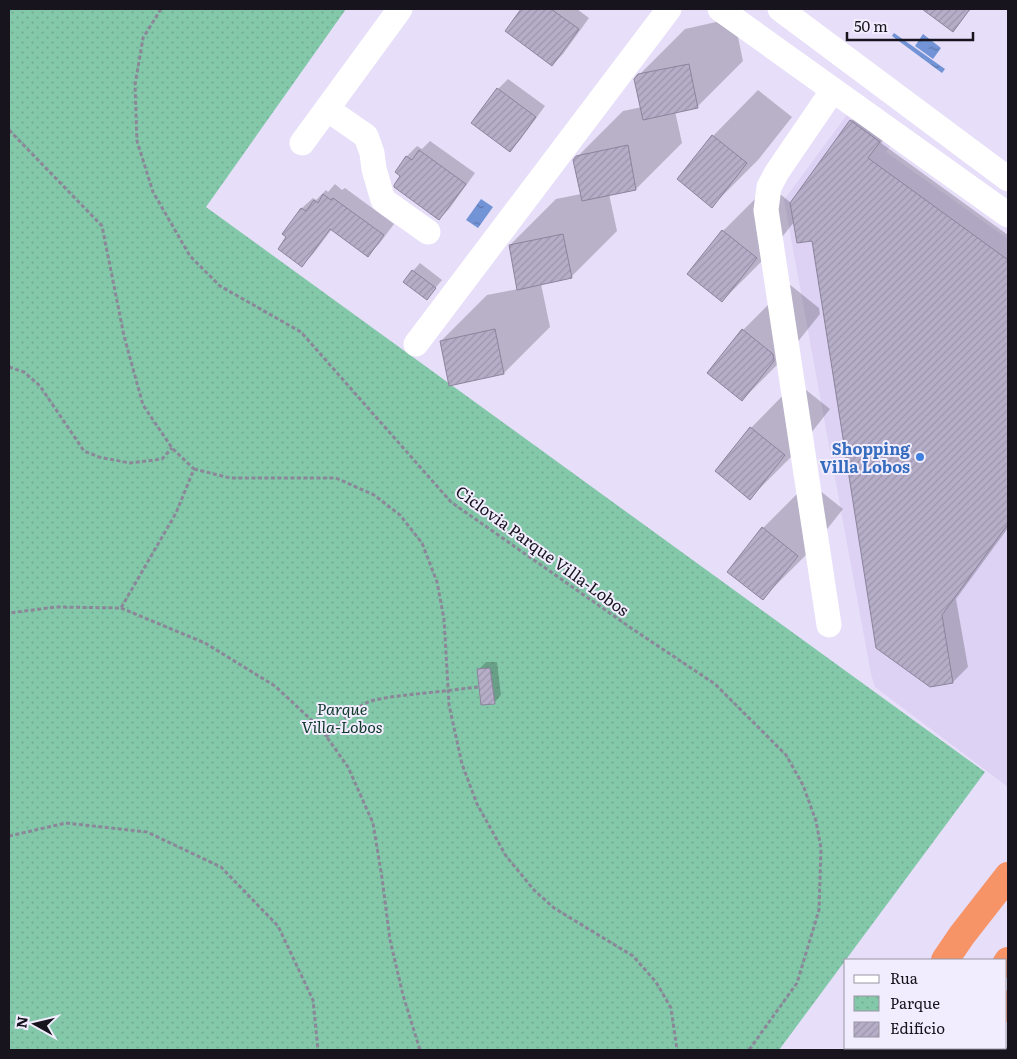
<svg xmlns="http://www.w3.org/2000/svg" width="1017" height="1059" viewBox="0 0 1017 1059" font-family="Literata,serif">
<style>
.built{fill:#ddd2f4}
.park{fill:url(#park-dots)}
.water{fill:url(#water-ripples)}
.shadow{fill:#0003}
.building{fill:url(#building-hatch);stroke:#8c849c}
.lines{fill:none;stroke-linecap:round;stroke-linejoin:round}
.path{stroke:#8c8699;stroke-width:3;stroke-dasharray:4 2.5;stroke-linecap:butt}
.minor{stroke:#fff;stroke-width:25}
.highway{stroke:#f69367;stroke-width:28}
.rail{stroke:#5c5766;stroke-width:4;stroke-dasharray:2.5 5;stroke-linecap:butt}
.shop-dot{fill:#3f7fe0;stroke:#f2edfe;stroke-width:2}
.labels{text-anchor:middle;dominant-baseline:central;stroke-width:4;stroke-linejoin:round;paint-order:stroke}
.shop-label{font-size:16px;font-weight:bold;fill:#366cbe;stroke:#f2edfe;text-anchor:end}
.street-label{font-size:16px;fill:#17141d;stroke:#f2edfe}
.park-label{font-size:16px;font-style:italic;fill:#0f3929;stroke:#f2edfe}
</style>
<defs>
<pattern id="park-dots" width="8" height="8" patternUnits="userSpaceOnUse" patternTransform="scale(1.25)"><rect width="8" height="8" fill="#84c8aa"/><path d="M2 2h.1M6 6h.1" fill="none" stroke="#71ab92" stroke-width="1.8" stroke-linecap="round"/></pattern>
<pattern id="water-ripples" width="26" height="14" patternUnits="userSpaceOnUse" patternTransform="scale(1.25)"><rect width="26" height="14" fill="#7293d6"/><path d="M2 4q2-2 4 0t4 0M15 11q2-2 4 0t4 0" fill="none" stroke="#5d77ad"/></pattern>
<pattern id="building-hatch" width="6" height="6" patternUnits="userSpaceOnUse" patternTransform="scale(1.25)"><rect width="6" height="6" fill="#b6aec8"/><path d="M-1 1l2-2M0 6l6-6M5 7l2-2" fill="none" stroke="#9c95ab"/></pattern>
</defs>
<rect width="100%" height="100%" fill="#e7def9"/>
<!-- built -->
<path class="built" d="M 849,112 L 893,142 L 886,152 L 1008,239 L 1008,787 L 875,687 L 871,674 L 784,200 Z"/>
<!-- park -->
<path class="park" d="M 9,9 L 346,9 L 206,207 L 985,772 L 779,1050 L 9,1050 Z"/>
<!-- water -->
<path class="water" d="M 894,33 L 945,69 L 942,73 L 892,36 Z
M 923,34 L 941,48 L 933,59 L 915,46 Z
M 481,199 L 493,207 L 478,228 L 466,220 Z"/>
<!-- shadow -->
<path class="shadow" d="M 523,9 L 577,9 L 589,18 L 563,54 L 552,65 L 506,31 Z
M 933,9 L 971,9 L 952,30 L 936,18 Z
M 734,18 L 743,61 L 697,107 L 675,111 L 682,143 L 636,189 L 609,194 L 617,231 L 571,277 L 541,284 L 550,327 L 504,373 L 441,341 L 487,295 L 518,289 L 510,245 L 556,199 L 581,194 L 577,157 L 623,111 L 642,107 L 639,75 L 685,29 Z
M 508,79 L 545,106 L 520,140 L 510,150 L 498,89 Z
M 758,90 L 792,117 L 758,160 L 712,206 L 713,136 Z
M 866,106 L 894,126 L 881,143 L 1008,235 L 1008,528 L 956,599 L 968,667 L 953,682 L 813,239 L 794,222 L 768,255 L 722,301 L 723,231 L 769,185 L 791,203 L 851,121 Z
M 430,141 L 475,173 L 449,209 L 439,219 L 402,175 L 396,171 L 407,156 L 417,146 L 422,149 Z
M 335,184 L 342,190 L 345,188 L 394,224 L 379,244 L 368,255 L 332,229 L 313,254 L 302,265 L 288,237 L 284,234 L 302,208 L 313,198 L 316,200 L 326,190 L 328,192 Z
M 420,263 L 442,280 L 427,298 L 413,271 Z
M 789,284 L 819,308 L 820,314 L 788,354 L 742,400 L 743,330 Z
M 796,382 L 830,409 L 796,452 L 750,498 L 751,428 Z
M 809,482 L 843,509 L 809,552 L 763,598 L 763,528 Z
M 486,662 L 497,662 L 501,695 L 494,703 L 479,669 Z"/>
<!-- building -->
<path class="building" d="M 521,9 L 551,9 L 579,29 L 552,66 L 505,31 Z
M 922,9 L 970,9 L 953,32 Z
M 689,64 L 698,108 L 643,120 L 634,79 L 638,74 Z
M 497,88 L 536,117 L 510,152 L 471,123 Z
M 850,120 L 880,142 L 868,158 L 1008,260 L 1008,524 L 942,615 L 953,683 L 930,687 L 876,648 L 812,241 L 797,243 L 790,203 Z
M 712,135 L 747,163 L 712,208 L 677,179 Z
M 628,145 L 636,190 L 582,201 L 573,160 L 576,156 Z
M 419,150 L 466,184 L 439,220 L 394,187 L 394,185 L 400,176 L 395,172 L 406,156 L 412,160 Z
M 323,194 L 331,200 L 333,198 L 384,235 L 368,257 L 330,229 L 302,267 L 278,249 L 286,237 L 282,234 L 301,208 L 306,211 L 314,200 L 318,203 Z
M 722,230 L 757,258 L 722,302 L 687,274 Z
M 563,234 L 572,278 L 517,290 L 509,245 Z
M 412,270 L 436,288 L 427,300 L 403,282 Z
M 495,329 L 504,374 L 449,386 L 440,341 Z
M 742,329 L 773,354 L 774,361 L 742,401 L 707,373 Z
M 750,427 L 785,455 L 750,500 L 715,471 Z
M 762,527 L 798,556 L 763,600 L 727,572 Z
M 490,668 L 495,704 L 481,705 L 477,669 Z"/>
<g class="lines">
<!-- path -->
<path class="path" d="M 161,9 L 143,38 L 135,85 L 137,141 L 153,192 L 190,256 L 220,286 L 301,332 L 451,502 L 631,628 L 715,684 L 786,755 L 803,785 L 816,821 L 821,848 L 819,910 L 797,983 L 749,1050
M 9,130 L 102,226 L 124,336 L 143,405 L 172,448 L 194,469 L 176,513 L 121,608 L 56,607 L 9,613
M 9,367 L 24,372 L 40,386 L 84,451 L 99,457 L 130,463 L 162,459 L 172,448
M 194,469 L 230,478 L 336,478 L 374,495 L 400,515 L 422,543 L 437,582 L 444,619 L 449,705 L 462,764 L 477,804 L 506,856 L 534,890 L 554,908 L 633,956 L 656,982 L 671,1008 L 677,1050
M 121,608 L 205,643 L 275,686 L 321,729 L 348,767 L 373,823 L 382,878 L 390,940 L 403,995 L 420,1050
M 326,737 L 353,710 L 370,701 L 390,697 L 479,687
M 9,836 L 66,823 L 147,832 L 221,867 L 278,926 L 313,1000 L 318,1050"/>
<!-- minor -->
<path class="minor" d="M 720,9 L 1008,215
M 780,9 L 1008,179
M 327,109 L 366,136 L 372,153 L 374,169 L 383,200 L 428,232
M 302,143 L 400,9
M 416,344 L 669,9
M 829,625 L 766,210 L 769,187 L 777,172 L 833,90"/>
<!-- highway -->
<path class="highway" d="M 945,960 L 962,935 L 1008,876
M 1006,964 L 1008,961
M 1006,1008 L 1008,1004
M 883,1050 L 885,1048
M 929,1050 L 931,1048
M 975,1050 L 977,1048"/>
<!-- rail -->
<path class="rail" d="M 1007,1050 L 1008,1049"/>
</g>
<!-- markers -->
<circle class="shop-dot" cx="920" cy="457" r="5"/>
<g class="labels">
<!-- shop labels -->
<g class="shop-label">
<text x="910" y="448">Shopping<tspan x="910" dy="18">Villa Lobos</tspan></text>
</g>
<!-- street labels -->
<g class="street-label">
<text transform="translate(543 550) rotate(36)">Ciclovia Parque Villa-Lobos</text>
</g>
<!-- park labels -->
<g class="park-label">
<text x="342" y="708">Parque<tspan x="342" dy="18">Villa-Lobos</tspan></text>
</g>
</g>
<!-- border -->
<rect width="1017" height="1059" fill="none" stroke="#17141d" stroke-width="20"/>
<!-- legend -->
<rect x="844" y="959" width="162" height="90" fill="#f2edfe" stroke="#9a96a4"/>
<rect x="854" y="975" width="25" height="8" fill="#ffffff" stroke="#9a96a4"/>
<text x="890" y="984" font-size="15" fill="#17141d">Rua</text>
<rect x="854" y="996" width="25" height="15" fill="url(#park-dots)" stroke="#9a96a4"/>
<text x="890" y="1009" font-size="15" fill="#17141d">Parque</text>
<rect x="854" y="1022" width="25" height="15" fill="url(#building-hatch)" stroke="#9a96a4"/>
<text x="890" y="1034" font-size="15" fill="#17141d">Edifício</text>
<!-- north arrow -->
<g transform="translate(35 1024) rotate(278)" stroke="#f2edfe" stroke-width="4" paint-order="stroke">
<path d="M0-4L9 19L0 12L-9 19Z" fill="#17141d"/>
<text y="-8" font-size="14" font-weight="bold" text-anchor="middle" fill="#17141d">N</text>
</g>
<!-- scale -->
<path d="M847 32v8h126v-8" fill="none" stroke="#17141d" stroke-width="2.5"/>
<text x="854" y="32" font-size="15" fill="#17141d" stroke="#f2edfe" stroke-width="4" paint-order="stroke">50 m</text>
</svg>
